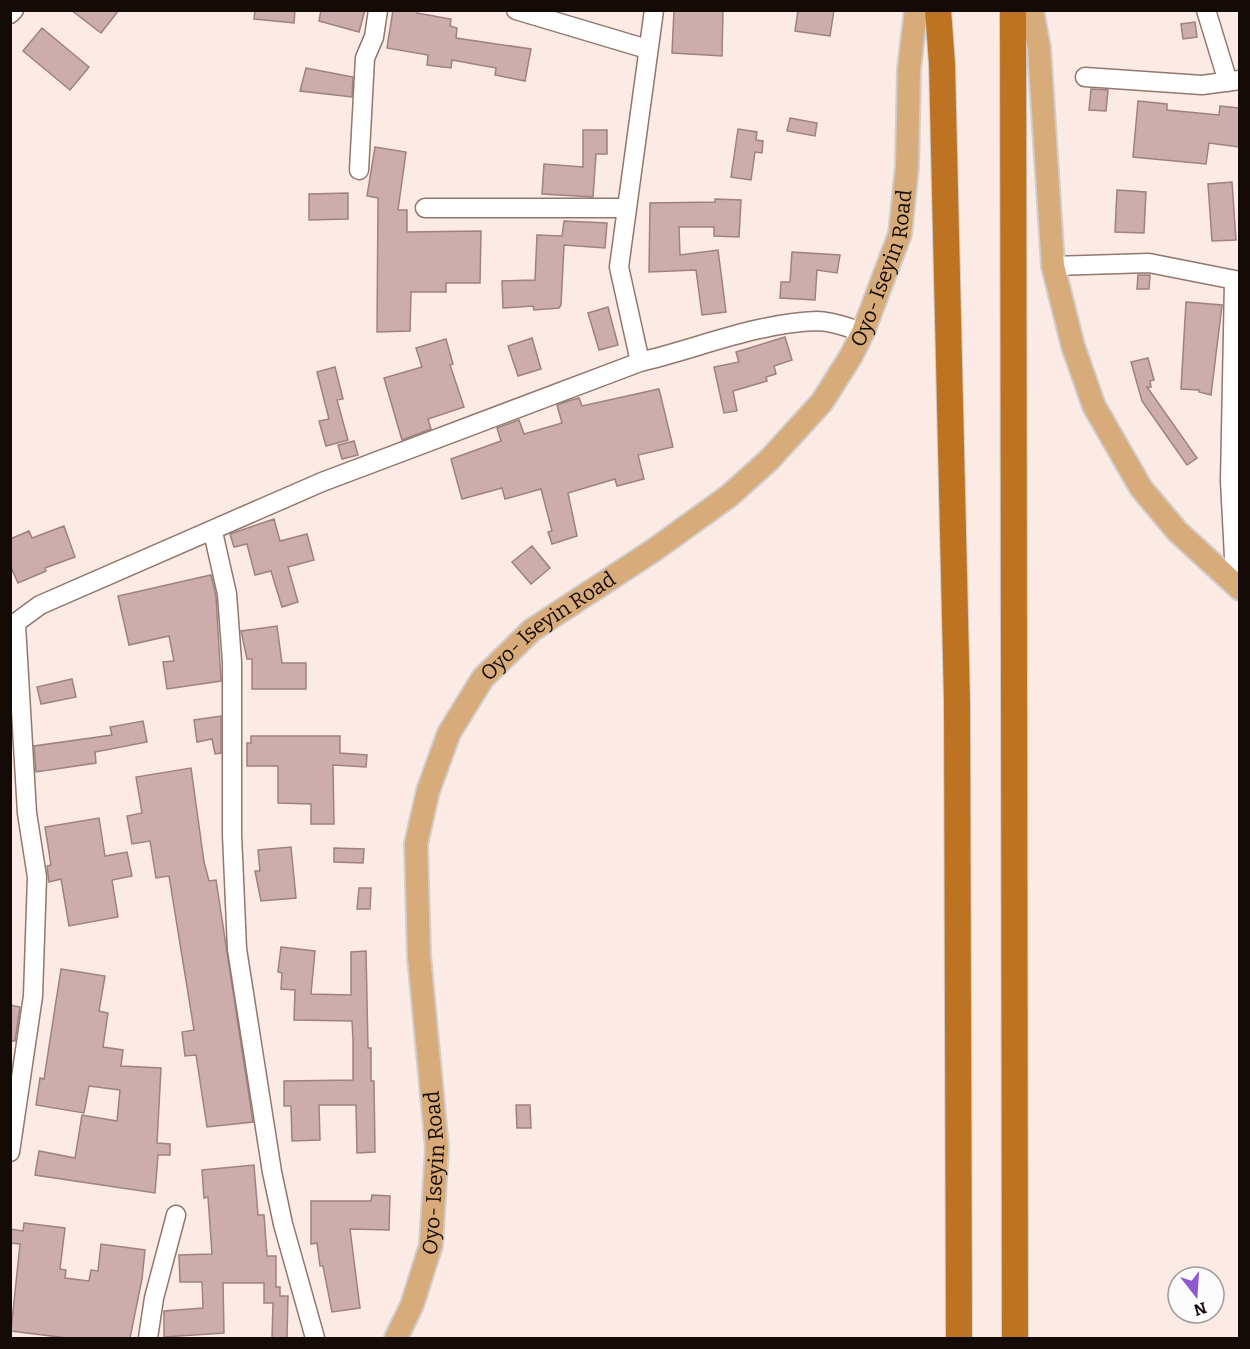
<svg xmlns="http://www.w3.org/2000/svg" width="1250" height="1349" viewBox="0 0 1250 1349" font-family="Bitter,serif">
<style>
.building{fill:#ccadab;stroke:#9f8180;stroke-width:1.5}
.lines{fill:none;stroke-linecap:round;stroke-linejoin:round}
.minor-casing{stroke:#91776d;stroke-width:21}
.major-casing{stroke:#d0cecd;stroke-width:26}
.highway-casing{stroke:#d0cecd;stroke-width:28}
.minor{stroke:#fff;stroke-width:18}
.major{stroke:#d8ab7a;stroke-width:22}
.highway{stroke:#be7322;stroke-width:26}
.labels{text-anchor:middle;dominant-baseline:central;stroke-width:5;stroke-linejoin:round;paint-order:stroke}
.street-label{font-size:21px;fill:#140b07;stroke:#fcfcfc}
</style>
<rect width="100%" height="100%" fill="#fceae4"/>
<!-- building -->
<path class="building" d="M 71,10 L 119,10 L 101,33 Z
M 255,10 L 295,10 L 294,23 L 254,19 Z
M 321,10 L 365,10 L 359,32 L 319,21 Z
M 393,10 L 417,10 L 417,13 L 451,19 L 450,26 L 457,28 L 456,38 L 531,49 L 525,81 L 495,75 L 496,68 L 452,60 L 451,68 L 427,65 L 428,55 L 387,48 Z
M 674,10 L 723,10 L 722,56 L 672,53 Z
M 798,10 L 834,10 L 830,36 L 795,31 Z
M 1195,22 L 1197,37 L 1183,39 L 1181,24 Z
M 42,28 L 89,67 L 70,90 L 23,51 Z
M 306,68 L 353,77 L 352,97 L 300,91 Z
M 1091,89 L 1108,90 L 1106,111 L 1089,110 Z
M 1138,101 L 1167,104 L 1167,110 L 1219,115 L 1220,106 L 1239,108 L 1239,147 L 1209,143 L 1206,164 L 1133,157 Z
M 790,118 L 817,123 L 815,136 L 787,131 Z
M 738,129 L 757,132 L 756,140 L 763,141 L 762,153 L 755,152 L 751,180 L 731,177 Z
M 583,130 L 607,130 L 607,154 L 596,154 L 593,197 L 542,194 L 544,164 L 583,167 Z
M 375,147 L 406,152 L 398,210 L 407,210 L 407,232 L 481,231 L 480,283 L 446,283 L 446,292 L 411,292 L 410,331 L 377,332 L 378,198 L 367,196 Z
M 1232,182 L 1236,240 L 1212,241 L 1208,184 Z
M 1117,190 L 1146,192 L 1144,233 L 1115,232 Z
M 348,193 L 348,219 L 309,220 L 309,194 Z
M 715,199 L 741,200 L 739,237 L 714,236 L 714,227 L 679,227 L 680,255 L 718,250 L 726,312 L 702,315 L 696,270 L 649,272 L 650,203 L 715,202 Z
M 564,221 L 607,223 L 605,248 L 564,245 L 561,305 L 559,308 L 534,310 L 533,306 L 503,308 L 502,281 L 535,280 L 537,235 L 562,236 Z
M 792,252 L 840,255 L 837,273 L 817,270 L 815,300 L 780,298 L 781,282 L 790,282 Z
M 1138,275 L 1150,275 L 1149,289 L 1137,289 Z
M 1186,302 L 1222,305 L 1211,395 L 1199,392 L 1199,390 L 1181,389 Z
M 608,307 L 618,345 L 599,350 L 588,313 Z
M 785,337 L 792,360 L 774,366 L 776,374 L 766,377 L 767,381 L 733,391 L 737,411 L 724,413 L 714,367 L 739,362 L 736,352 Z
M 532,338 L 541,369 L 518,376 L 508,346 Z
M 446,339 L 453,364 L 450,365 L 464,407 L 428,419 L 431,429 L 402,440 L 384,378 L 422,367 L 416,348 Z
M 1148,358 L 1154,380 L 1150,381 L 1151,387 L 1147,387 L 1197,458 L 1187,465 L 1142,401 L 1131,362 Z
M 335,367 L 343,399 L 337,400 L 348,440 L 326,446 L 319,421 L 329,419 L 317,372 Z
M 659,389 L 673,447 L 638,455 L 644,479 L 617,486 L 615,479 L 568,493 L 577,536 L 552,544 L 548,532 L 552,531 L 541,489 L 505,499 L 502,488 L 462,499 L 451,459 L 501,441 L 497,428 L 519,420 L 524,434 L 562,423 L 557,405 L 568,401 L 579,398 L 582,406 Z
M 354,441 L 358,455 L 342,459 L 338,445 Z
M 274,519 L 280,541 L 307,534 L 314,560 L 288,567 L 298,602 L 282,607 L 271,571 L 255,575 L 247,544 L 234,547 L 230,534 Z
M 64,526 L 75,557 L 45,568 L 46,571 L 18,583 L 10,565 L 10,539 L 29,531 L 32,538 Z
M 532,546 L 550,568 L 531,584 L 512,562 Z
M 211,575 L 216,596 L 221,681 L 167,689 L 163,662 L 174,661 L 169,636 L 129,645 L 118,596 Z
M 277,626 L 282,663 L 306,663 L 306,689 L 252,689 L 252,659 L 247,659 L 241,631 Z
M 72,679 L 76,697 L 41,704 L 37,687 Z
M 221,716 L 221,753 L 215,754 L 212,739 L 197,742 L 194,720 Z
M 143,721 L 147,742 L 95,752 L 96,763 L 36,772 L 34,746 L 112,735 L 110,727 Z
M 251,736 L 340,736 L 340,753 L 367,755 L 366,767 L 333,765 L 334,824 L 311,824 L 311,804 L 278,803 L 278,766 L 247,766 L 247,743 L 251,743 Z
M 191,768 L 204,862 L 209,881 L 216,880 L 253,1122 L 207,1127 L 196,1055 L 185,1056 L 182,1032 L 194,1030 L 169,876 L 156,878 L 150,841 L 132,844 L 127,816 L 142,813 L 136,777 Z
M 99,818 L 105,856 L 127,852 L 132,876 L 112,880 L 118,917 L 69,926 L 61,879 L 49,882 L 47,866 L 51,865 L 45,827 Z
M 291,847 L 296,898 L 261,901 L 255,871 L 260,871 L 258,850 Z
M 334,848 L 364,849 L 363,863 L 334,862 Z
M 359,888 L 371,888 L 370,909 L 357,909 Z
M 281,947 L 315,951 L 311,994 L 351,995 L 351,952 L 366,951 L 368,1048 L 371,1048 L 371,1081 L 374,1081 L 375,1152 L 357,1153 L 356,1105 L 319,1105 L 320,1140 L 292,1141 L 291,1106 L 284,1106 L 284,1081 L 353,1080 L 353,1040 L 352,1021 L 294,1020 L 295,990 L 281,989 L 282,973 L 278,972 Z
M 61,969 L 105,976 L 99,1011 L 108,1013 L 103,1047 L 123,1050 L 121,1066 L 161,1068 L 157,1143 L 170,1144 L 170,1155 L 158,1155 L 155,1193 L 35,1175 L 39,1151 L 75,1158 L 82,1115 L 117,1121 L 120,1090 L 89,1086 L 84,1113 L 36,1105 L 40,1078 L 44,1079 Z
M 10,1005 L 20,1007 L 15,1041 L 10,1041 Z
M 516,1105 L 530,1105 L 531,1128 L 517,1128 Z
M 254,1165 L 258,1215 L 264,1215 L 267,1256 L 276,1256 L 276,1287 L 280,1287 L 280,1296 L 288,1296 L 287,1338 L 272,1338 L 273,1303 L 264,1303 L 264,1283 L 223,1283 L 224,1333 L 164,1337 L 164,1311 L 203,1308 L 202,1282 L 180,1282 L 179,1255 L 212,1254 L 208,1197 L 204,1198 L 202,1170 Z
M 372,1195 L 390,1196 L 389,1230 L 350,1229 L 360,1308 L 332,1312 L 323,1266 L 320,1266 L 317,1243 L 311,1244 L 311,1201 L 371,1201 Z
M 24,1223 L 65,1228 L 60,1269 L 66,1270 L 65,1278 L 89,1281 L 91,1270 L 98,1271 L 101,1244 L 145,1250 L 142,1279 L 130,1338 L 67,1338 L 11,1331 L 20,1244 L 10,1243 L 10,1229 L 23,1231 Z"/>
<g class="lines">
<defs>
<path id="minor" d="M 516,10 L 647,49
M 1206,10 L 1228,82
M 10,14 L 14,10
M 1085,77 L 1202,85 L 1240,80
M 359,170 L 365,58 L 374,37 L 378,10
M 425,208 L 627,208
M 1053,266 L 1149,263 L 1240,281
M 1234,282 L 1230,481 L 1235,576
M 640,362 L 619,267 L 654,10
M 213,532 L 227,594 L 232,662 L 232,834 L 237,949 L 272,1172 L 283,1224 L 315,1338
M 10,627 L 40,605 L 322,482 L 640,362 C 699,348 757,323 817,321 C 832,321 849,328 863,332
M 10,1152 L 33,996 L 37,877 L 27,813 L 16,625
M 148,1338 L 154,1298 L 176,1215"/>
<g id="major">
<path d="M 1032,10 L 1039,48 L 1053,266 L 1073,346 L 1094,406 L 1141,488 L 1177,531 L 1240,589"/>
<path id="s1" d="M 396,1338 L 412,1305 L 431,1245 L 437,1148 L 419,956 L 416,844 L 428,791 L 449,733 L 483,678 L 532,630 L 654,550 L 729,496 L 769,460 L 822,402 L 851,356 L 863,332 L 900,234 L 907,167 L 909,69 L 916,10"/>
</g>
<path id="highway" d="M 938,10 L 942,64 L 957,702 L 959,1338
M 1013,10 L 1015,1338"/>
</defs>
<!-- minor casing -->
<use href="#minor" class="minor-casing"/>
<!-- major casing -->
<use href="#major" class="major-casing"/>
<!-- highway casing -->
<use href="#highway" class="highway-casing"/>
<!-- minor -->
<use href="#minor" class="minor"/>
<!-- major -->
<use href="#major" class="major"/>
<!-- highway -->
<use href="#highway" class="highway"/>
</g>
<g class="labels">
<!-- street labels -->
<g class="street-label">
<text stroke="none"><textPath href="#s1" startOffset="1270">Oyo- Iseyin Road</textPath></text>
<text stroke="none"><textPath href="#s1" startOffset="766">Oyo- Iseyin Road</textPath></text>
<text stroke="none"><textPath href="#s1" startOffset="172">Oyo- Iseyin Road</textPath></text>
</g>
</g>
<!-- border -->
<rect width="1250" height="1349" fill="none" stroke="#140b07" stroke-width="24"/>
<!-- north arrow -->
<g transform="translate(1196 1295) rotate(163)"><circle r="28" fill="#fcfcfc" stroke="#9f9c9a" stroke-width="1.5"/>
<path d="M0-4.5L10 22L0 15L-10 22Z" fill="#8e59d2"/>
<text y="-9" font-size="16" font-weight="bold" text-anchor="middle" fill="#140b07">N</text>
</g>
</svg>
